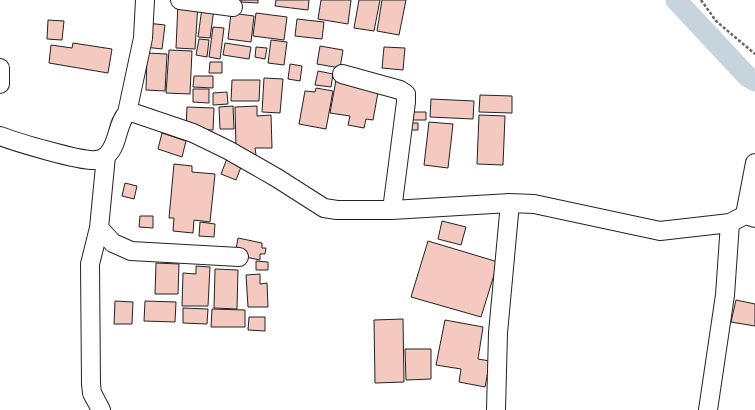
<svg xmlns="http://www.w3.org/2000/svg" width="755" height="410" viewBox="0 0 755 410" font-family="'Alegreya Sans',sans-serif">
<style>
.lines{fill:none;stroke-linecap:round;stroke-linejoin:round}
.canal{stroke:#c7d3dd;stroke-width:21}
.building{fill:#f3c9c0;stroke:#222}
.minor-casing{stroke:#222;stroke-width:20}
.path{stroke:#646464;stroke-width:2.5;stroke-dasharray:3 2;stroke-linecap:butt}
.minor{stroke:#fff;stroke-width:18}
</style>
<rect width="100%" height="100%" fill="#fff"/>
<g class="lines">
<!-- canal -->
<path class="canal" d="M 676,0 L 748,77 L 755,81"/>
</g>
<!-- building -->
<path class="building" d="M 241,0 L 258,0 L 258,3 L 241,2 Z
M 276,0 L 309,0 L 308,10 L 275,6 Z
M 321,0 L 351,0 L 348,24 L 318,19 Z
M 359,0 L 380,0 L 374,31 L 354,28 Z
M 382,0 L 406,0 L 399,35 L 377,31 Z
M 178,3 L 198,4 L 195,49 L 176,48 Z
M 202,8 L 214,9 L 210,38 L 198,37 Z
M 231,13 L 254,16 L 251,42 L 228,39 Z
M 256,13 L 287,17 L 284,40 L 253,36 Z
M 297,19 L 324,22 L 322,39 L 295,36 Z
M 48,20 L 64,21 L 62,40 L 47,39 Z
M 147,23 L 165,25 L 162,49 L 145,47 Z
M 213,27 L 224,28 L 220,59 L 209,57 Z
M 199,39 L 209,40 L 207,57 L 196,55 Z
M 271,40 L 287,42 L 284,65 L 268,63 Z
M 73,43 L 112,49 L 108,73 L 49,63 L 51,45 L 72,48 Z
M 225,43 L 251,47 L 249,59 L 223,55 Z
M 320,46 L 343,50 L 340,68 L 317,64 Z
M 256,47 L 267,48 L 265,59 L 255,57 Z
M 384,47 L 405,48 L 403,70 L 382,68 Z
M 169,50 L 192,51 L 190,94 L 166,93 Z
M 147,53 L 167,54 L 165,91 L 146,90 Z
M 210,62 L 222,62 L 222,73 L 209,73 Z
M 290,64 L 302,66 L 300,81 L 288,79 Z
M 318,71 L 333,74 L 331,87 L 315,85 Z
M 194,76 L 213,76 L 213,88 L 193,87 Z
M 264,78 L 283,79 L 280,113 L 262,112 Z
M 232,80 L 260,80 L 259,101 L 231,101 Z
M 336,80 L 379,87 L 373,120 L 366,119 L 364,128 L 348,125 L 350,116 L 330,113 Z
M 316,88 L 333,91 L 326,129 L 299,124 L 305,91 L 315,92 Z
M 193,89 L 209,89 L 209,103 L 193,102 Z
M 227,92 L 228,104 L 213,105 L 213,93 Z
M 480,95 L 512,96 L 512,113 L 479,112 Z
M 431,99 L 474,101 L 473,119 L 430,117 Z
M 233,106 L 234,129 L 220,129 L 219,107 Z
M 257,106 L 257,116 L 271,115 L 272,148 L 255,148 L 256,155 L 236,149 L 235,107 Z
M 187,107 L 214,108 L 213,130 L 186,129 Z
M 413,112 L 426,112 L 426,120 L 413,120 Z
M 479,115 L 505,116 L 503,165 L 477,164 Z
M 429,122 L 453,124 L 448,168 L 424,165 Z
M 412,123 L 418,123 L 418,130 L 411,130 Z
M 162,133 L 186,141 L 182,157 L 158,149 Z
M 228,156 L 243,162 L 236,180 L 221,174 Z
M 174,164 L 192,166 L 192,172 L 215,174 L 210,222 L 194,220 L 193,233 L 173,231 L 174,218 L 169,218 Z
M 125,183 L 137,186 L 134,199 L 122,196 Z
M 140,216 L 153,216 L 153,228 L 139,227 Z
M 442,221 L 466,227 L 461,245 L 438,239 Z
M 200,222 L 215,224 L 214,237 L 199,236 Z
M 238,238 L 262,243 L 262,248 L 266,248 L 265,254 L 260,254 L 260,260 L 235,255 Z
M 428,241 L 498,262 L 481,317 L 411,297 Z
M 256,261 L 268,262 L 268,270 L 256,270 Z
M 156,263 L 179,264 L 178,294 L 155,294 Z
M 196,266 L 210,267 L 208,306 L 182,306 L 183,273 L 196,274 Z
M 215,269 L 238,270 L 237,309 L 214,308 Z
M 260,274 L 260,284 L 267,283 L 268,307 L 248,307 L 246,275 Z
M 736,300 L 755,304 L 755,326 L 731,322 Z
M 115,301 L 133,302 L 132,324 L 114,324 Z
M 145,301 L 176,302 L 175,322 L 144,321 Z
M 183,308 L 208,309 L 207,324 L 183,323 Z
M 212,309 L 245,310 L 245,327 L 211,327 Z
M 249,317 L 265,317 L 265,331 L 248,330 Z
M 403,319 L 404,382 L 375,383 L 374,320 Z
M 445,320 L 483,327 L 478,359 L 490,361 L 485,387 L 459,382 L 461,369 L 436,365 Z
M 405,349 L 431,349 L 431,379 L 406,380 Z"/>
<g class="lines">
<defs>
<path id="minor" d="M 180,0 L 233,7
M 0,68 L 0,84
M 342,74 L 400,90 L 406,94 L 406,102 L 392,210
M 127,113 L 143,38 L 145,0
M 0,136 C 16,142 82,162 96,160 C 100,160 105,157 107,155 C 119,144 116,125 127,113 L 134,113 L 193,133 L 228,150 L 277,178 L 324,208 L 337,210 L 392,210 L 510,203 L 534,204 L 660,231 L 730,223 L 745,215 L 755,218
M 106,156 L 99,228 L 113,243 L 131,251 L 239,257
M 745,215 L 755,163
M 99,228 L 90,264 L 91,384 L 92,393 L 101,410
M 496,410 L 498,333 L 510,203
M 708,410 L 725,295 L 730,223"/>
</defs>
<!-- minor casing -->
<use href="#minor" class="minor-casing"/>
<!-- path -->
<path class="path" d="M 701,0 L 716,21 L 755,54"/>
<!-- minor -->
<use href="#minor" class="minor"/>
</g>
</svg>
